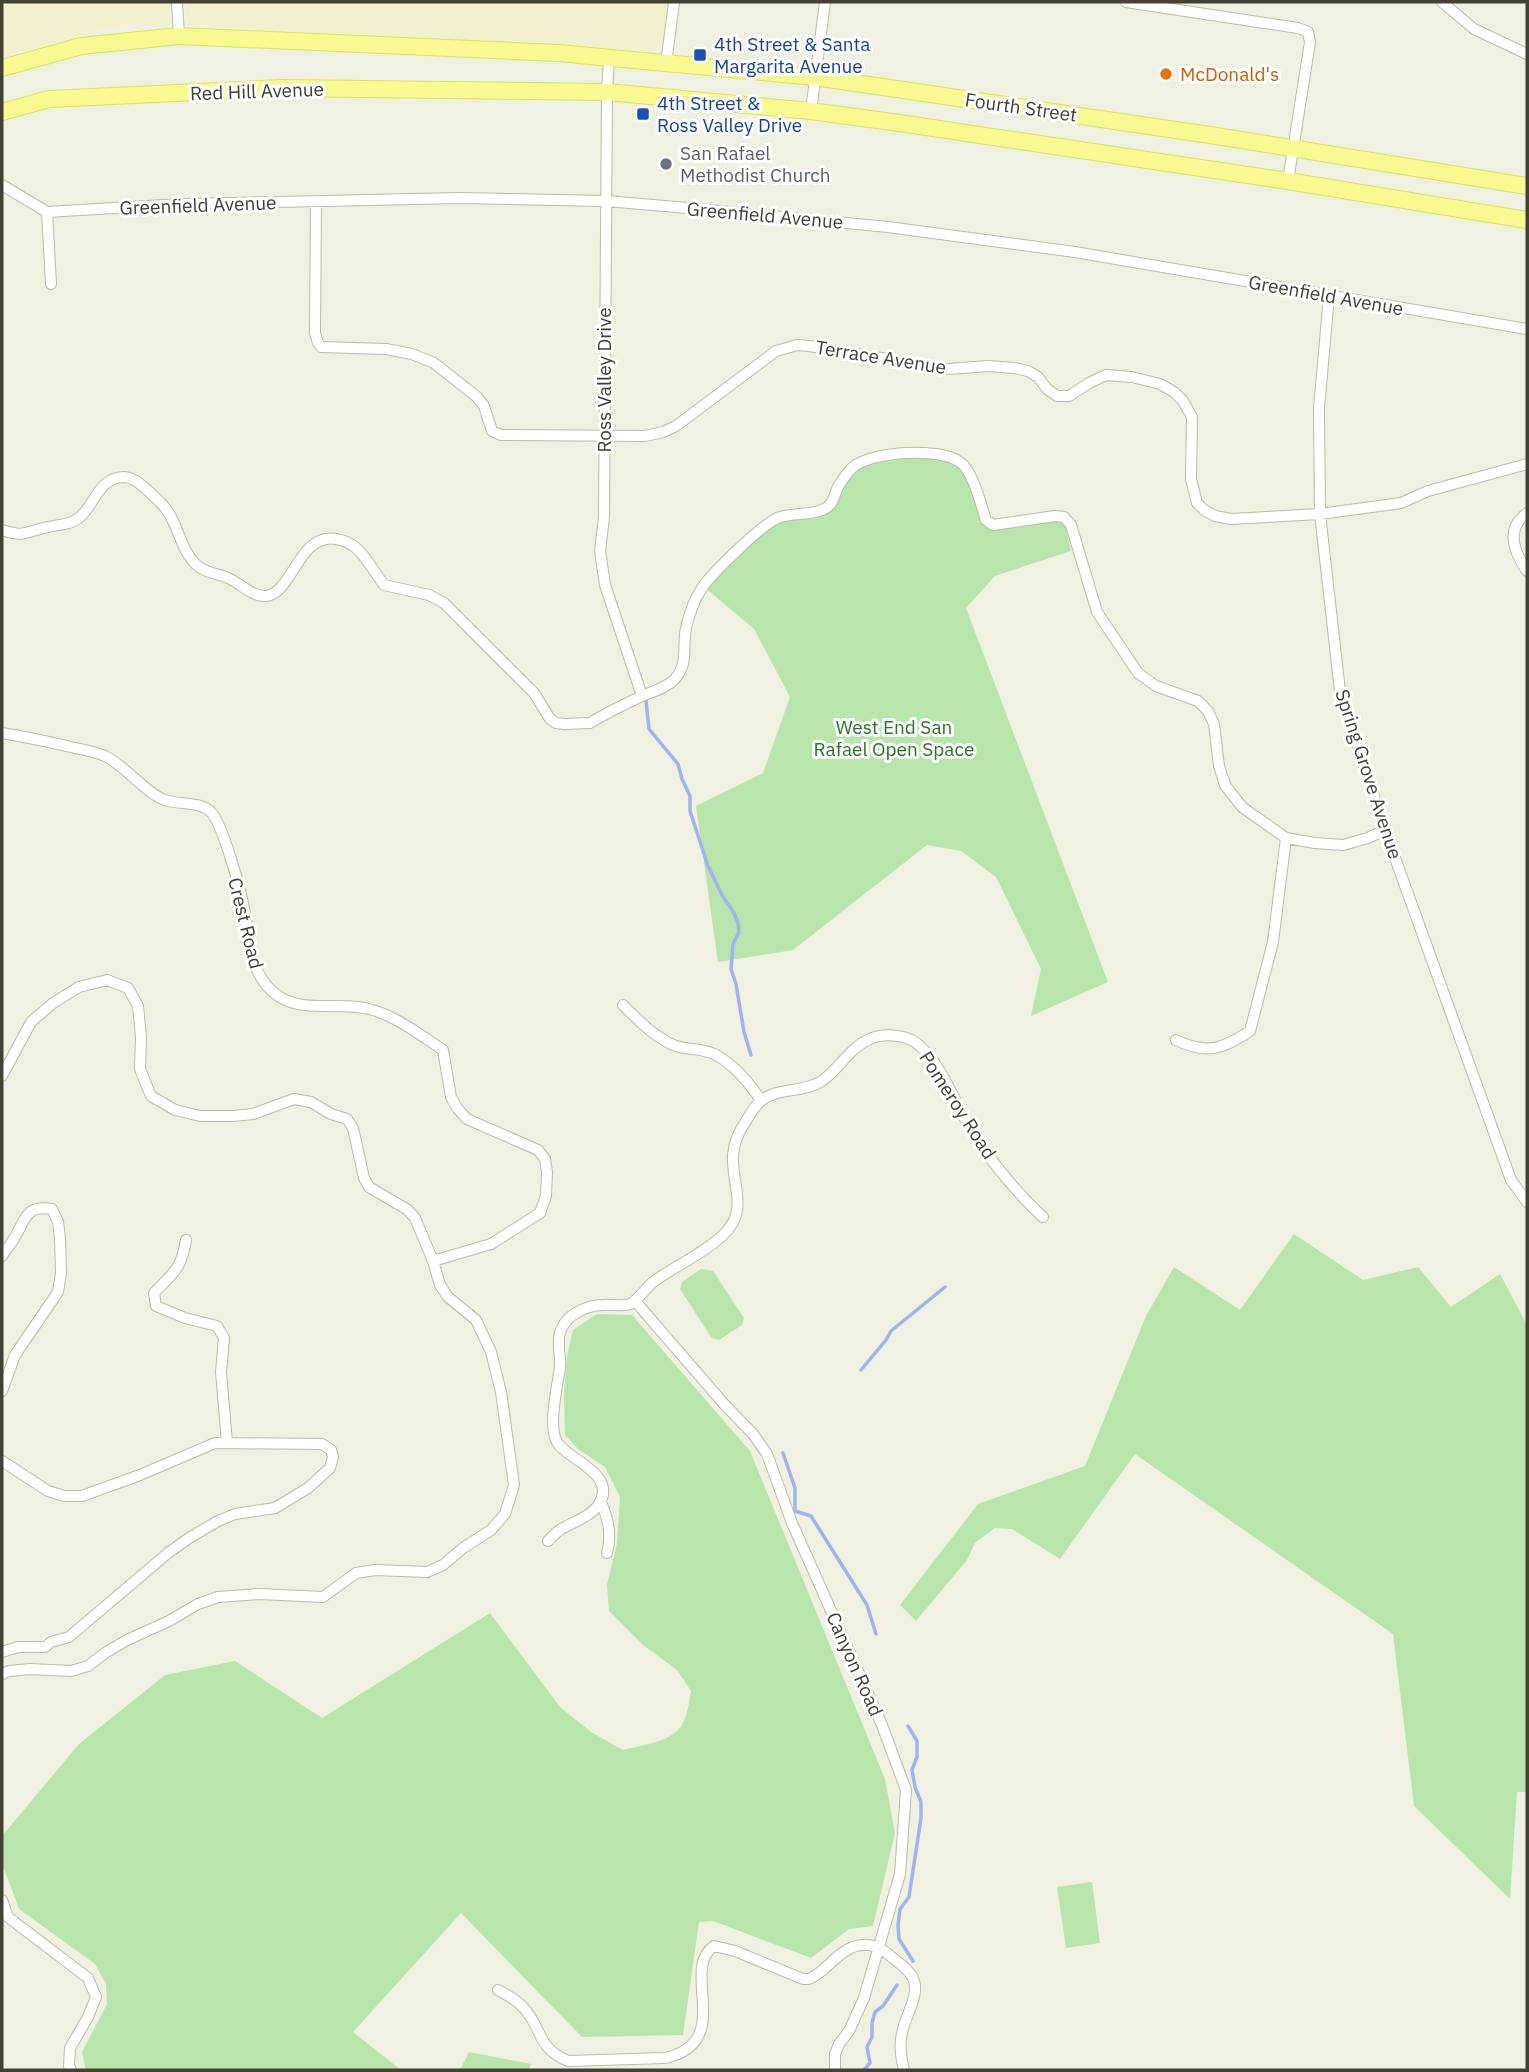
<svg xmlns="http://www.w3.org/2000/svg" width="1529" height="2072" viewBox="0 0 1529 2072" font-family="'IBM Plex Sans',sans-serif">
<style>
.commercial{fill:#f3f0cd}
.green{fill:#b8e5ab}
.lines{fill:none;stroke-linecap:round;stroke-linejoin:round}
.stream{stroke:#9eb4ee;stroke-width:3.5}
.minor-casing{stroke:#bcbba5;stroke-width:12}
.primary-casing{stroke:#dee061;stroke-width:18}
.minor{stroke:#fff;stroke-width:10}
.primary{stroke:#f8fc90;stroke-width:16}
.transit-dot{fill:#1a4fb4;stroke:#fff;stroke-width:2.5}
.food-dot{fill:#e8710a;stroke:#fff;stroke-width:2.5}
.worship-dot{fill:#6b7280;stroke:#fff;stroke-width:2.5}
.labels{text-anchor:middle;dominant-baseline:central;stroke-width:6;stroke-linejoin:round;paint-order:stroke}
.transit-label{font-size:19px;fill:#164399;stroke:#fff;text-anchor:start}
.food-label{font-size:19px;fill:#c56008;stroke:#fff;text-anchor:start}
.street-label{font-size:19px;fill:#424133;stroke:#fff}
.worship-label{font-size:19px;fill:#5b616d;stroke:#fff;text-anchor:start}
.park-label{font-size:19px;fill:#2c7228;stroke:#fff}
</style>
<rect width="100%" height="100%" fill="#f1f1e2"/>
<!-- commercial -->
<path class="commercial" d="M 2,2 L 168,2 L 170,26 L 126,24 L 2,56 Z
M 186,2 L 668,2 L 662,42 L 647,53 L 187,25 Z"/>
<!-- green -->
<path class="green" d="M 920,453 L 960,462 L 993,525 L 1064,517 L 1071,551 L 995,576 L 966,608 L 1108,982 L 1031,1016 L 1041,969 L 996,877 L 961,851 L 927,845 L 793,950 L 718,962 L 696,806 L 763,773 L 790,697 L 754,629 L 703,586 L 779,517 L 823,510 L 855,465 Z
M 1294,1234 L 1363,1280 L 1418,1267 L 1451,1307 L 1500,1274 L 1527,1325 L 1527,1792 L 1517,1792 L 1510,1899 L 1414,1806 L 1393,1634 L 1135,1454 L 1060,1559 L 1012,1529 L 995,1528 L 975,1543 L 967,1560 L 916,1621 L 900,1605 L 978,1504 L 1085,1466 L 1146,1316 L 1174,1267 L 1240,1310 Z
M 701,1269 L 713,1271 L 744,1318 L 742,1325 L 719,1340 L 711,1337 L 680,1289 L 682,1282 Z
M 597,1314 L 632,1315 L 750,1451 L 885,1779 L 895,1833 L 873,1926 L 849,1929 L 811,1958 L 713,1921 L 699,1922 L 683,2035 L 582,2037 L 461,1913 L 353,2032 L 401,2070 L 86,2070 L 82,2052 L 107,2004 L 106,1984 L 95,1964 L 19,1909 L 2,1863 L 2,1836 L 79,1744 L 165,1675 L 235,1661 L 322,1718 L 490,1613 L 560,1707 L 591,1732 L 623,1750 C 641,1745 667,1743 680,1728 C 687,1719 689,1703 691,1691 L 677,1670 L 643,1645 L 609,1611 L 607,1585 L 617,1543 L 620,1497 L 605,1467 L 578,1449 L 565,1435 L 564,1396 L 567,1356 L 573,1330 Z
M 1092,1882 L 1100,1943 L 1066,1948 L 1057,1887 Z
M 469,2052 L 531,2064 L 529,2070 L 460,2070 Z"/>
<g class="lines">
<!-- stream -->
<path class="stream" d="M 646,701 L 649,729 L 678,764 L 682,779 L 690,796 L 690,811 L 708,866 L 722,895 L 734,913 L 738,923 L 739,932 L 733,944 L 731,969 L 736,984 L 744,1032 L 751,1055
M 861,1370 L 886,1340 L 891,1331 L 945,1287
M 783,1453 L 795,1488 L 795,1511 L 811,1516 L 867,1605 L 876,1634
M 908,1726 L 917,1741 L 917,1757 L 912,1770 L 915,1787 L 921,1802 L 921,1818 L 909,1897 L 900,1909 L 898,1925 L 899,1939 L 913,1961
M 864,2070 L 870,2063 L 867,2047 L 872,2037 L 872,2023 L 875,2012 L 883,2006 L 897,1985"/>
<defs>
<path id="minor" d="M 177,2 L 179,36
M 1126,2 L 1298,28 L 1308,32 L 1310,42 L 1288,181
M 1442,2 L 1474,29 L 1527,54
M 609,58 L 607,92 L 604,517 L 600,551 L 605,585 L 642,696
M 666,64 L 674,2
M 811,111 L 825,2
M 2,185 L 47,212 L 181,204 L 460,198 L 606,201 L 688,208 L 888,227 L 1075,252 L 1527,329
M 316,202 L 315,333 L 318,343 L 321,347 L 386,349 L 412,354 L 434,363 L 477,397 L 484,406 L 492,431 L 501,435 L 645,436 L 663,432 L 676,426 L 776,351 L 797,345 L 809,346 L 948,369 L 989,366 L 1014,368 L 1028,371 L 1038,377 L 1047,389 L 1057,396 L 1069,396 L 1089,383 L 1106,375 L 1132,377 L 1160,384 L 1174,392 L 1183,401 L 1192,417 L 1191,479 L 1197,503 L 1204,510 L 1215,516 L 1231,519 L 1320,514 L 1401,503 L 1428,491 L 1527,464
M 47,212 L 51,284
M 1329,296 L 1319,408 L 1320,514 L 1340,691 L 1385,830 L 1511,1180 L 1527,1202
M 1527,513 C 1505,529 1514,552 1527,571
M 2,530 C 26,538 26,531 48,527 C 56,525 66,525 74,521 C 94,511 96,478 123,477 C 133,477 139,483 146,489 C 157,499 167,507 173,521 C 181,537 184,555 199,567 C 207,573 219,574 228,578 C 240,583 252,597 266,596 C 293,593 298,533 336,539 C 342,540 350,543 355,547 C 366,556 375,573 384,585 L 429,595 L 444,603 L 534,693 L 550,719 L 556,723 L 564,724 L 590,723 C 606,713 625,704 642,696 C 654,691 666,688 675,679 C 689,663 682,646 686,628 C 689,615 694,600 702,588 C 712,573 764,522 780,517 C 794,513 809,515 822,510 C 834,506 834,494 839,485 C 843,479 847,473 852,468 C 870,451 940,447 960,462 C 973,471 981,505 986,520 L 993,525 L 1055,516 L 1064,517 L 1071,525 L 1097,612 L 1138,673 L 1156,686 L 1198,701 L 1208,711 L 1214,724 L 1219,766 L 1225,785 L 1242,807 L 1286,838 L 1315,843 L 1343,845 L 1368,838 L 1385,830
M 2,733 C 26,737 50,742 75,748 C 85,750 96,752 105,756 C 127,767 144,792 165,800 C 179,805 200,801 211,812 C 223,825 240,888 244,908 C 250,937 248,969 272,991 C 299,1016 336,1000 369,1009 C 395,1015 420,1035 443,1050 L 451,1097 L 457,1108 L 467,1119 L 538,1150 L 545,1159 L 547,1172 L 546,1196 L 540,1213 L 491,1244 L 433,1261
M 623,1005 C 638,1020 655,1038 676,1046 C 688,1050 702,1048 714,1054 C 734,1064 748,1082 761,1100
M 1176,1040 C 1206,1055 1223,1049 1250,1031 L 1273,942 L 1286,838
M 2,1076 L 31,1022 L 53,1003 L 79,987 L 107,980 L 128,988 L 138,1006 L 141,1037 L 140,1069 L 151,1096 L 175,1110 L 200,1116 L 233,1116 L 253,1114 L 294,1099 L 311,1102 L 331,1114 L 347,1119 L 353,1128 L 364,1178 L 369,1187 L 408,1210 L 415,1218 L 433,1261 L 440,1285 L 448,1297 L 476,1320 L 491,1352 L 501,1392 L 514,1485 L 505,1514 L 491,1530 L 463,1548 L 443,1565 L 427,1572 L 375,1570 L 356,1573 L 323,1597 L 259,1594 L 218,1597 L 198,1604 L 169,1621 L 127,1640 L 105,1653 L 88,1666 L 71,1671 L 30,1669 L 9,1671 L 2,1674
M 186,1240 C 181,1270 174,1272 154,1293 L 156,1306 L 185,1318 L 217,1326 L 224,1338 L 221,1372 L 227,1443
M 2,1256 C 6,1249 12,1243 15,1237 C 26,1218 26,1205 52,1209 L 58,1222 L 60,1238 L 61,1273 L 58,1292 L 15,1355 L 2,1391
M 635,1301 L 724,1404 L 753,1434 L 767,1454 L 792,1523 L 882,1725 L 906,1790 L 900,1874 L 864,1998 L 849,2031 L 839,2044 L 835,2054 L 835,2070
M 2,1461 L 48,1491 L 64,1496 L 82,1496 L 140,1475 L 215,1443 L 322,1444 L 331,1450 L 333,1457 L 330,1468 L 308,1488 L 275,1508 L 235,1514 L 218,1521 L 189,1538 L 168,1553 L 69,1637 L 51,1642 L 45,1647 L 18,1647 L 2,1652
M 601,1502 C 608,1519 612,1534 607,1553
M 548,1541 C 552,1537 555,1533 560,1530 C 572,1522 591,1517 599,1504 C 617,1475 572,1461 559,1445 C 546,1430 558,1385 560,1367 C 561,1355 556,1342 561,1330 C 567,1314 587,1305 604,1305 C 613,1304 621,1307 630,1304 C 637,1301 646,1288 653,1282 C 675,1266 703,1254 723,1235 C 750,1210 731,1184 733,1155 C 734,1142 739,1131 746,1121 C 750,1114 756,1104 762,1100 C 779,1087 804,1093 822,1081 C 839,1069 850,1047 870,1039 C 884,1033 908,1034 920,1046 C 944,1068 957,1109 975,1136 C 992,1163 1019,1195 1043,1217
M 2,1900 L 8,1917 L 88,1978 L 96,1997 L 88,2017 L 70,2048 L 69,2066 L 71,2070
M 498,1990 C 507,1995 515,1999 522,2006 C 543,2027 535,2047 568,2061 L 665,2058 C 736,2042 679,1970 714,1946 L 735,1951 L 803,1979 L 809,1979 C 826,1972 836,1953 853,1947 C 866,1942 878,1946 888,1954 C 895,1960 906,1967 912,1976 C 922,1993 905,2015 902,2033 C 899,2045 901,2058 904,2070"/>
<path id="primary" d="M 2,68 L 81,46 L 179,36 L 558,53 L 815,77 L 1210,135 L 1527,186
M 2,112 L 49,99 L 280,88 L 607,92 L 811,111 L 899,123 L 1288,181 L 1527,220"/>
</defs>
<!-- minor casing -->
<use href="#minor" class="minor-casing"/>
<!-- primary casing -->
<use href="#primary" class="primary-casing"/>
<!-- minor -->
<use href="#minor" class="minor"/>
<!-- primary -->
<use href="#primary" class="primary"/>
</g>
<!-- markers -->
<g class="transit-dot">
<rect x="693" y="48" width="14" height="14" rx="3.5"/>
<rect x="636" y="107" width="14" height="14" rx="3.5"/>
</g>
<circle class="food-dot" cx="1166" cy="74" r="7"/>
<circle class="worship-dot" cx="666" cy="164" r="7"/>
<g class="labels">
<!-- transit labels -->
<g class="transit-label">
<text x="714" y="44">4th Street &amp; Santa<tspan x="714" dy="22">Margarita Avenue</tspan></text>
<text x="657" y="103">4th Street &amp;<tspan x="657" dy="22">Ross Valley Drive</tspan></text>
</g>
<!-- food labels -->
<g class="food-label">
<text x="1180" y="74">McDonald's</text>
</g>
<!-- street labels -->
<g class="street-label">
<text transform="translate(257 91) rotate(-2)">Red Hill Avenue</text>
<text transform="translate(1021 107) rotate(8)">Fourth Street</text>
<text transform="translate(198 205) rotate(-2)">Greenfield Avenue</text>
<text transform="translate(765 215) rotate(5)">Greenfield Avenue</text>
<text transform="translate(1326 295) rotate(10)">Greenfield Avenue</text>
<text transform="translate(881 357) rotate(9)">Terrace Avenue</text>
<text transform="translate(604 380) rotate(-90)">Ross Valley Drive</text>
<text transform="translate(1369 774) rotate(72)">Spring Grove Avenue</text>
<text transform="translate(246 923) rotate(76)">Crest Road</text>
<text transform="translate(958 1105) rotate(57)">Pomeroy Road</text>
<text transform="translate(855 1664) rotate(66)">Canyon Road</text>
</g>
<!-- worship labels -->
<g class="worship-label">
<text x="680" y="153">San Rafael<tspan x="680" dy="22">Methodist Church</tspan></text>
</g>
<!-- park labels -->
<g class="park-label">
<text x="894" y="727">West End San<tspan x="894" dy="22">Rafael Open Space</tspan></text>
</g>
</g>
<!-- border -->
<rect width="1529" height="2072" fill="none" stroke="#424133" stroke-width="7"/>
</svg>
